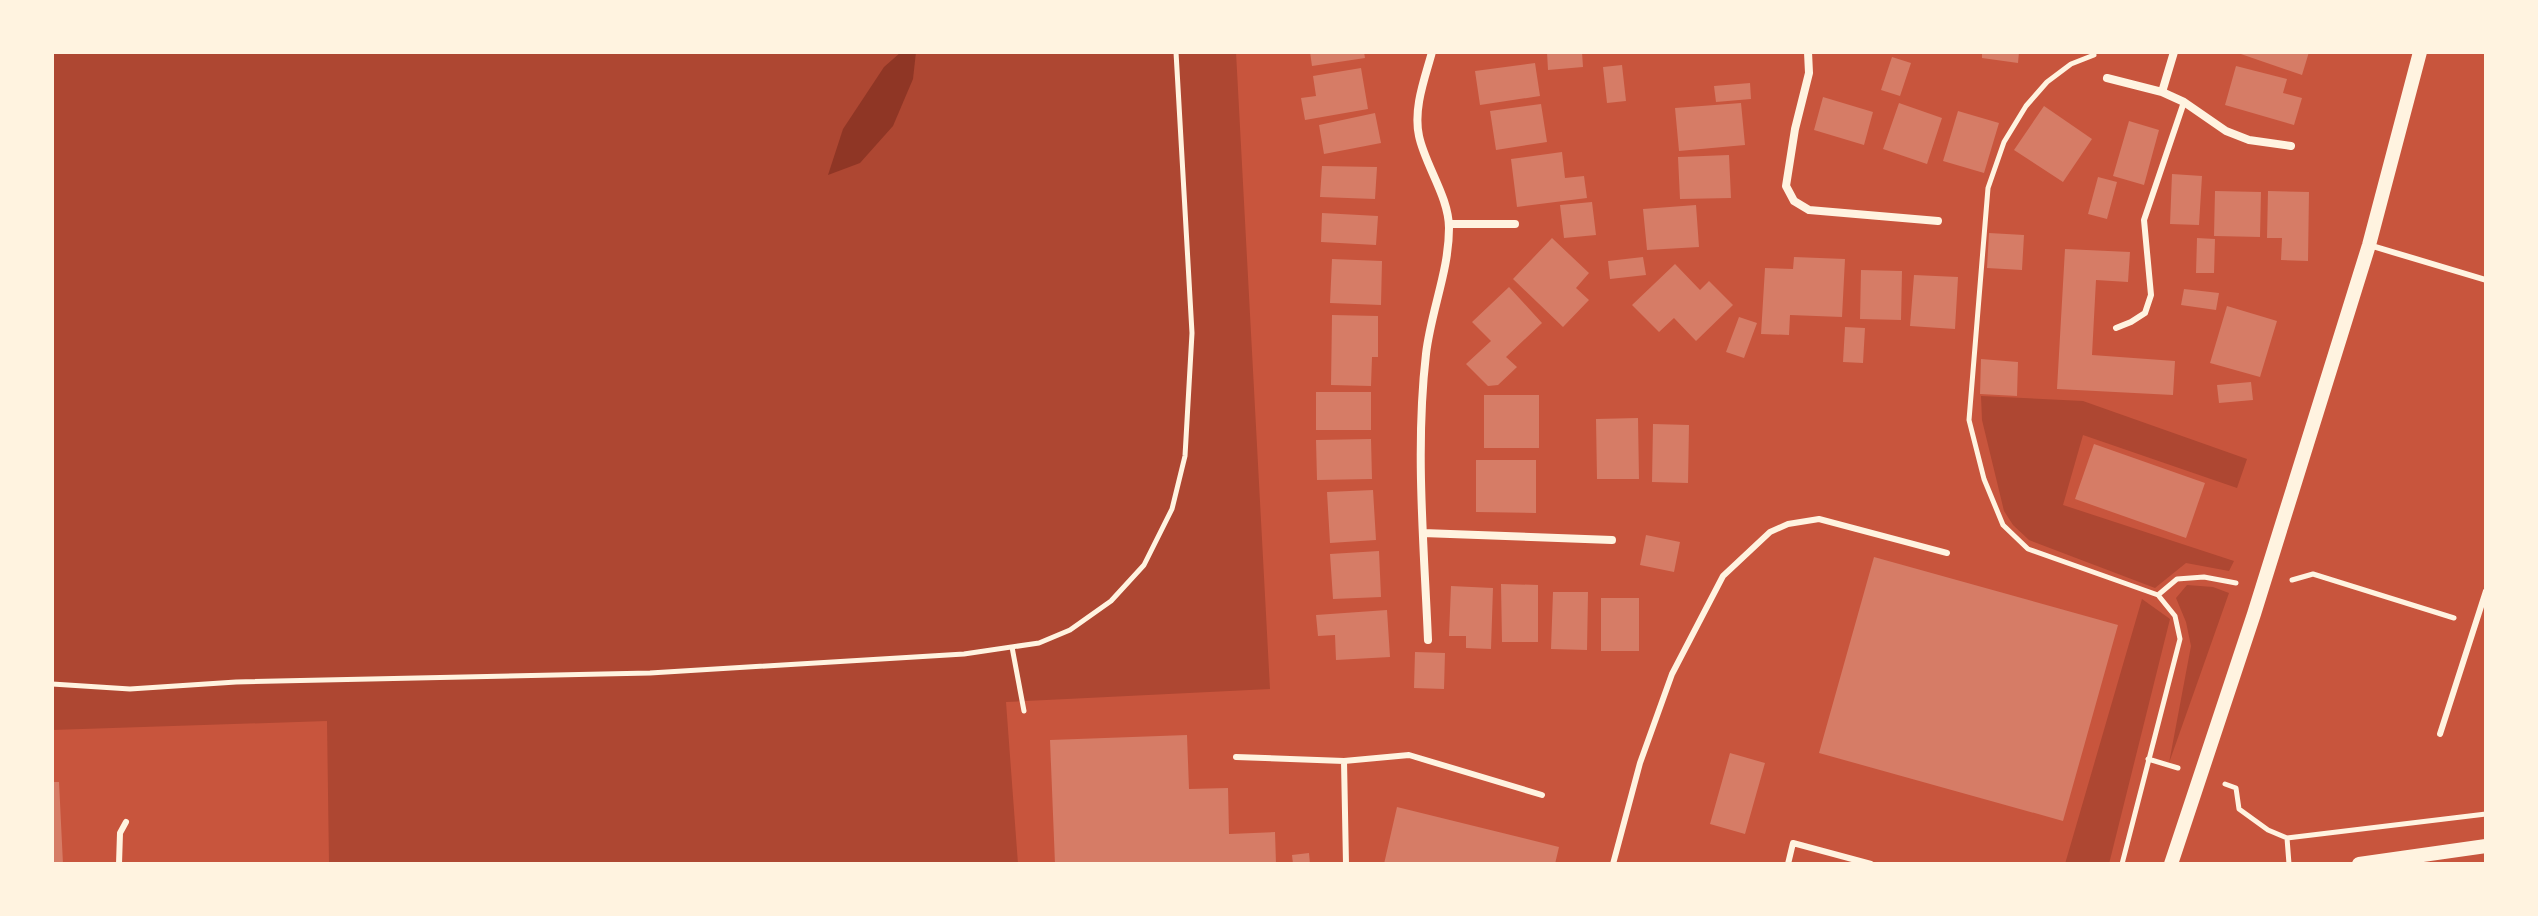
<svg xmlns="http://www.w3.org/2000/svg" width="2538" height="916" viewBox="0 0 2538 916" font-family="'Work Sans',sans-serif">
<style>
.green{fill:#ae4732}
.water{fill:#8f3625}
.building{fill:#d67c66}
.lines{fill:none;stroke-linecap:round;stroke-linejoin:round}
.path{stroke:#fff3e0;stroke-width:5}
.service{stroke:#fff3e0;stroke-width:6}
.minor{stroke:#fff3e0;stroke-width:8}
.tertiary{stroke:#fff3e0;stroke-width:14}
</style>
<rect width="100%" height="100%" fill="#c8553d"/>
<!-- green -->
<path class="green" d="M 52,52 L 1236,52 L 1270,689 L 1006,702 L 1018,864 L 329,864 L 327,721 L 52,730 Z
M 1981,396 L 2083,401 L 2247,459 L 2237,488 L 2083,435 L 2063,505 L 2234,561 L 2229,571 L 2186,563 L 2155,588 L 2029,540 L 2013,525 L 2004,511 L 1982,420 Z
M 2187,585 L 2213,587 L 2229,593 L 2169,763 L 2191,646 L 2186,622 L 2176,598 Z
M 2142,599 L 2170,619 L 2109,864 L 2065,864 Z"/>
<!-- water -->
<path class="water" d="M 901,52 L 916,52 L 913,79 L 893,126 L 860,163 L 828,175 L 843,129 L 884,67 Z"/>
<!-- building -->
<path class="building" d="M 1310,52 L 1364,52 L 1365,58 L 1312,66 Z
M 1547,52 L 1582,52 L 1583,67 L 1548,70 Z
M 1982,52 L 2019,52 L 2018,63 L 1982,58 Z
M 2235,52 L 2309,52 L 2302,75 Z
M 1892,57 L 1911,63 L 1900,96 L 1881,90 Z
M 1535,63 L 1540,96 L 1480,105 L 1475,71 Z
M 1622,65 L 1626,101 L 1607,103 L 1603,67 Z
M 2236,66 L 2287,79 L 2283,93 L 2302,98 L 2294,125 L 2225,105 Z
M 1361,68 L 1368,109 L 1305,120 L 1301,98 L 1316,96 L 1313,76 Z
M 1750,83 L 1751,99 L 1716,102 L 1714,86 Z
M 1823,97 L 1873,112 L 1864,145 L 1814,130 Z
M 1741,103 L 1745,145 L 1679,151 L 1675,108 Z
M 1899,103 L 1942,118 L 1927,164 L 1883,149 Z
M 1541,104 L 1547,142 L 1496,150 L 1490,111 Z
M 2044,106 L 2092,139 L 2063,182 L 2014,150 Z
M 1958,111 L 1999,123 L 1984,173 L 1943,161 Z
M 1375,113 L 1381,143 L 1324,154 L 1319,125 Z
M 2129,121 L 2159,130 L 2144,185 L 2113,176 Z
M 1562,152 L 1565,178 L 1584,176 L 1587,198 L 1517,207 L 1511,159 Z
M 1729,155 L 1731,198 L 1680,199 L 1678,157 Z
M 1322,166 L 1377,167 L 1375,199 L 1320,197 Z
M 2172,174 L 2202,176 L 2199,225 L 2170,224 Z
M 2098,177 L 2117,182 L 2107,219 L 2088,214 Z
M 2215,191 L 2261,192 L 2260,237 L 2214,236 Z
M 2268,191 L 2309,192 L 2308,261 L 2281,260 L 2282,238 L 2267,238 Z
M 1592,202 L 1596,235 L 1564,238 L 1560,205 Z
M 1696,205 L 1699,247 L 1647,250 L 1643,209 Z
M 1322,213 L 1378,216 L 1376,245 L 1321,242 Z
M 1989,233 L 2024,235 L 2022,270 L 1987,268 Z
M 1552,238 L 1589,273 L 1576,288 L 1589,300 L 1563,327 L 1513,279 Z
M 2197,238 L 2215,239 L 2214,273 L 2196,273 Z
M 2065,249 L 2130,252 L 2128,282 L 2096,280 L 2092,355 L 2175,361 L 2173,395 L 2057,389 Z
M 1643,257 L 1646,275 L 1610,279 L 1608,261 Z
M 1794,257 L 1845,259 L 1842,317 L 1790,315 L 1789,335 L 1761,334 L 1765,268 L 1793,269 Z
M 1332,259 L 1382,261 L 1381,305 L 1330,303 Z
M 1675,264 L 1700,290 L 1709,281 L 1733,305 L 1696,341 L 1674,318 L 1659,332 L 1632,305 Z
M 1861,270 L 1902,271 L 1901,320 L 1860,319 Z
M 1914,275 L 1958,277 L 1955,329 L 1910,326 Z
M 1509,287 L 1542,323 L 1506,357 L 1517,367 L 1498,385 L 1488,386 L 1466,364 L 1491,341 L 1472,322 Z
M 2184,289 L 2219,293 L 2216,310 L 2181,305 Z
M 2227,306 L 2277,321 L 2260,377 L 2210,363 Z
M 1332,315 L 1378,316 L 1378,357 L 1372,357 L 1371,386 L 1331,385 Z
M 1739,317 L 1757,323 L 1744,358 L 1726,352 Z
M 1845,327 L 1865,328 L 1863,363 L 1843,362 Z
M 1981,359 L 2018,362 L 2017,396 L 1980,394 Z
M 2251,382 L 2253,400 L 2219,403 L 2217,385 Z
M 1316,392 L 1371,392 L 1371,430 L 1316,430 Z
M 1484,395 L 1539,395 L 1539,448 L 1484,448 Z
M 1638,418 L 1639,479 L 1597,479 L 1596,419 Z
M 1653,424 L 1689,425 L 1688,483 L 1652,482 Z
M 1371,439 L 1372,479 L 1317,480 L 1316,440 Z
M 2094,444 L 2205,483 L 2186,538 L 2075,499 Z
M 1476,460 L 1536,460 L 1536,513 L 1476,512 Z
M 1373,490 L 1376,540 L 1330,543 L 1327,492 Z
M 1646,535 L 1680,542 L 1674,572 L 1640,565 Z
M 1379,551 L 1381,597 L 1333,599 L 1330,554 Z
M 1874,557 L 2118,625 L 2063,821 L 1819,753 Z
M 1501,584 L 1538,585 L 1538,642 L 1502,642 Z
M 1451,586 L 1493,588 L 1491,649 L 1466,648 L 1466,636 L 1449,636 Z
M 1553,592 L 1588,592 L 1587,650 L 1551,649 Z
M 1601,598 L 1639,598 L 1639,651 L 1601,651 Z
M 1387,610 L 1390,657 L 1336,660 L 1335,635 L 1318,636 L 1316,615 Z
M 1415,652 L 1445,653 L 1444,689 L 1414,688 Z
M 1187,735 L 1189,789 L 1228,788 L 1229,834 L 1275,832 L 1276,864 L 1055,864 L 1050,740 Z
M 1730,753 L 1765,763 L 1745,834 L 1710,824 Z
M 52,782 L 59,782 L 63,864 L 52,864 Z
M 1397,807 L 1559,847 L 1555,864 L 1384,864 Z
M 1309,853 L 1310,864 L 1293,864 L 1292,855 Z"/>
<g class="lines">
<!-- path -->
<path class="path" d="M 2094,55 L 2071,64 L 2047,82 L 2026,106 L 2004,142 L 1988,188 L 1969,420 L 1984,479 L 2003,525 L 2028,549 L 2158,595 L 2175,616 L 2180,639 L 2122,864
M 2292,580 L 2313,574 L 2454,618
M 2158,595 L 2177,579 L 2204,577 L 2236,583
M 1012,647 L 1024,711
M 52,684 L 130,689 L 236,682 L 650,673 L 964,654 L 1039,643 L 1070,630 L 1111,601 L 1144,565 L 1172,509 L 1185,456 L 1192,333 L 1176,52
M 2148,759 L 2178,768
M 2225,784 L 2236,788 L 2239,809 L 2268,830 L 2287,838 L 2486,814
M 2287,838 L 2289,864"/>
<!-- service -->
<path class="service" d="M 2369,245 L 2486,280
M 2116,328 L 2131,322 L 2145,313 L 2151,295 L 2144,220 L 2184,102
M 2440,734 L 2486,591
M 1236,757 L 1344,761 L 1409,755 L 1542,795
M 1344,761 L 1346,864
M 119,864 L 120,833 L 126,822
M 1613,864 L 1640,763 L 1672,674 L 1723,576 L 1770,532 L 1788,524 L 1819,519 L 1947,553
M 1788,864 L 1793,843 L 1871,864"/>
<!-- minor -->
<path class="minor" d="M 1808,52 L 1809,73 L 1795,129 L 1786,186 L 1794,201 L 1809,210 L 1938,221
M 2107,78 L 2162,92 L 2184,102 L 2226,131 L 2249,140 L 2291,146
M 2162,92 L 2174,52
M 1449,224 L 1515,224
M 1423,533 L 1612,540
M 1428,640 C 1424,545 1415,448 1426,354 C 1431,311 1449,271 1449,228 C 1449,197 1425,165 1419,136 C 1413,108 1425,78 1432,52"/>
<!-- tertiary -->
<path class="tertiary" d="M 2171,864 L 2254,614 L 2369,245 L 2420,52
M 2359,864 L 2486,846"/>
</g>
<!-- border -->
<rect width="2538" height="916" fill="none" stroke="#fff3e0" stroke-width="108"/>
</svg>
